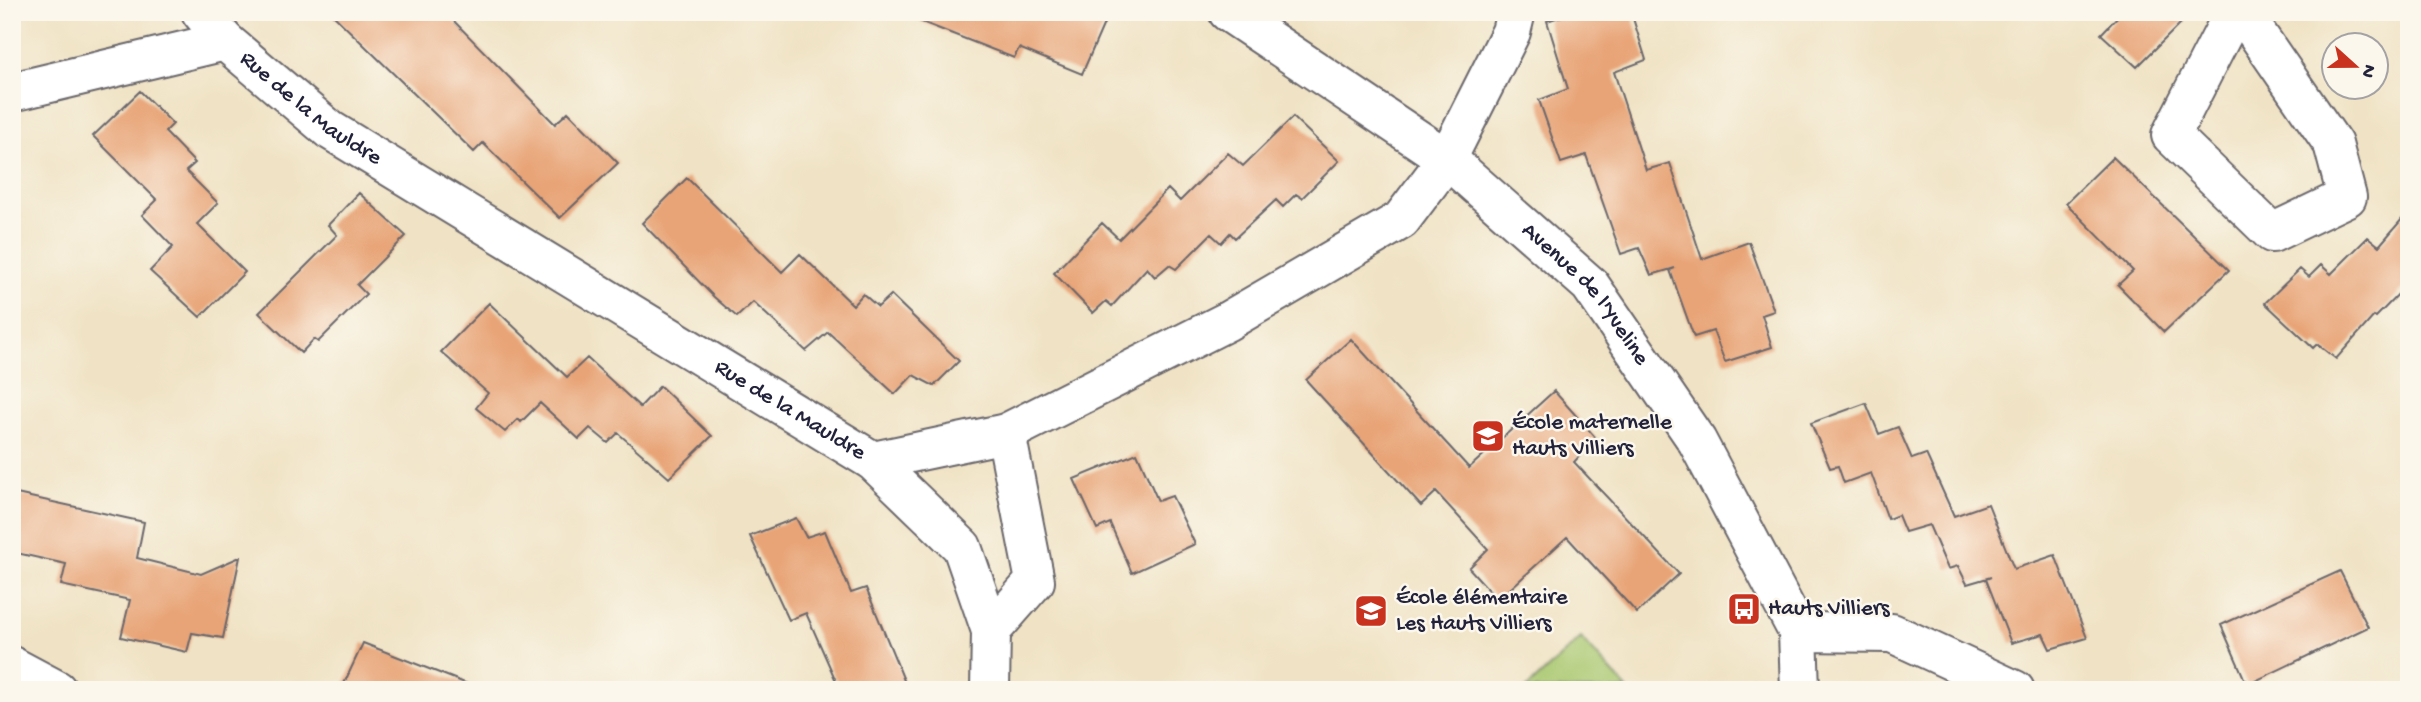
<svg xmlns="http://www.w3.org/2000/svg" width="2421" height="702" viewBox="0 0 2421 702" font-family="'Gochi Hand',sans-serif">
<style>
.green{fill:#a8c76e;stroke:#657454;stroke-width:2}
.building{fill:#e8a477}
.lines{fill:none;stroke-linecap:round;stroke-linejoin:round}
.minor-casing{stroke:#6a666b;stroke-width:42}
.minor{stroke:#fff;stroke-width:38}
.labels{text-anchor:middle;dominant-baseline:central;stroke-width:5;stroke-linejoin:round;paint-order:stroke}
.street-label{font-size:23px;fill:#22223b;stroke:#fbf7ec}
.poi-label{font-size:23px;fill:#22223b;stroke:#fbf7ec;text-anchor:start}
</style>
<rect width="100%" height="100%" fill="#fbf7ec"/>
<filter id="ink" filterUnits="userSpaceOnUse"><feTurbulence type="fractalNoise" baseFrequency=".0143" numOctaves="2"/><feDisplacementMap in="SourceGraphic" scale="14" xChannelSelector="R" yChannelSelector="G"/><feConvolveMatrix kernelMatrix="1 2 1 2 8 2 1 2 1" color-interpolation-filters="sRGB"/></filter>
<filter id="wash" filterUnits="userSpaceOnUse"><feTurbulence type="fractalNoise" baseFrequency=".00686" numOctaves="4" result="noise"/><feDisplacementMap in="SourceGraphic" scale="28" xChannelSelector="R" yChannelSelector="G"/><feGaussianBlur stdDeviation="1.57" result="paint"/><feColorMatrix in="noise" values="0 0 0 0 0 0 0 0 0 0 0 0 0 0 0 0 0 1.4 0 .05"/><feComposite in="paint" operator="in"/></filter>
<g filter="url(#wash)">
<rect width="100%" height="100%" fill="#f0e3c5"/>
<!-- green -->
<path class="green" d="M 1581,638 L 1628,690 L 1525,690 Z"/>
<g id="blocks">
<!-- building -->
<path class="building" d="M 330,12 L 445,12 L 555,124 L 568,112 L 618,163 L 560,218 L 483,143 L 474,152 Z
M 904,12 L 1109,12 L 1082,74 L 1019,48 L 1014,58 L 904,15 Z
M 1574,12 L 1631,12 L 1646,60 L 1614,72 L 1646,170 L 1670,163 L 1702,259 L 1749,242 L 1774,311 L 1762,315 L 1772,347 L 1725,362 L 1713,331 L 1694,337 L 1670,270 L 1675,268 L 1651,275 L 1639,248 L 1621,254 L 1586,155 L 1561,163 L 1539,100 L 1568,89 L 1547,21 Z
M 2122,12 L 2192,12 L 2137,67 L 2101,34 Z
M 140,91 L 173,124 L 165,132 L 195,163 L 186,171 L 218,203 L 197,224 L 245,272 L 200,317 L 150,271 L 173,247 L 142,215 L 157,200 L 93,136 Z
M 1293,117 L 1339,161 L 1302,198 L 1296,194 L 1283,207 L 1276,200 L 1235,238 L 1230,233 L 1221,243 L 1211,234 L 1176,269 L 1169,265 L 1155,277 L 1147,268 L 1112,306 L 1106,301 L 1093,313 L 1054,273 L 1102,223 L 1119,239 L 1168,189 L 1180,201 L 1228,153 L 1243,166 Z
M 2113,157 L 2229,270 L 2164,332 L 2118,285 L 2133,271 L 2066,203 Z
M 687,178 L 782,272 L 800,254 L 853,305 L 863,294 L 878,307 L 891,295 L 959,361 L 934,386 L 913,375 L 895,394 L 828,332 L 806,351 L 753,302 L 737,317 L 714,297 L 642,223 Z
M 359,193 L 406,236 L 357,285 L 366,294 L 318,342 L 314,339 L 301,353 L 259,313 L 337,235 L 328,225 Z
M 2409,211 L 2409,283 L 2376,317 L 2374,316 L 2336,359 L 2317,344 L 2313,348 L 2265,303 L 2300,269 L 2309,277 L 2321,265 L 2331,274 L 2368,237 L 2379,246 Z
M 489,303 L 567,377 L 587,358 L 640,407 L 660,386 L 712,436 L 669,478 L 618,433 L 608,443 L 590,428 L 579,439 L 540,403 L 521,422 L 518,419 L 505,432 L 476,408 L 488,393 L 441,352 Z
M 1351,339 L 1469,468 L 1554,391 L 1596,438 L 1574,462 L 1679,574 L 1637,613 L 1567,537 L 1498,600 L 1469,568 L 1488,549 L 1436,492 L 1421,506 L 1306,380 Z
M 1866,403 L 1879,434 L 1898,427 L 1912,459 L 1926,454 L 1954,516 L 1988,504 L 2014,569 L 2055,555 L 2087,638 L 2050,649 L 2043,634 L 2011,643 L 1986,579 L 1991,577 L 1967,584 L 1958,566 L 1948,569 L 1929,525 L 1905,532 L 1898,515 L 1888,519 L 1871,473 L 1844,483 L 1838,466 L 1830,468 L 1811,423 Z
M 1137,453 L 1158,501 L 1172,496 L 1195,544 L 1132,573 L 1110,523 L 1097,529 L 1074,479 Z
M 12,493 L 144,522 L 137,558 L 201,574 L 240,557 L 223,638 L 192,633 L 187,652 L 121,637 L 130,600 L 61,585 L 66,564 L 12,552 Z
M 796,518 L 806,537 L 825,531 L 851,593 L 866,588 L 908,690 L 840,690 L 806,613 L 789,620 L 750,536 Z
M 2340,571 L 2368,627 L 2247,685 L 2221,625 Z
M 363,643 L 475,687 L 475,690 L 341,690 Z"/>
</g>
</g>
<g filter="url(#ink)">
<use href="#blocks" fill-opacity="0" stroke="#6a666b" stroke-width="2"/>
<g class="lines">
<defs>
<g id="minor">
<path id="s1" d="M 201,12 L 225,41 L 330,130 L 873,461 L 1006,433 L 1226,322 L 1401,220 L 1447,159 L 1511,32 L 1516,12"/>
<path id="s2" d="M 1228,12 L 1447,159 L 1590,285 L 1697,441 L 1798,632 L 1800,690"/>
<path d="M 2234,12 L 2171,135 L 2272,233 L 2347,197 L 2333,144 L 2242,12"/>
<path d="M 12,92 L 225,41"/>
<path d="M 873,461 L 962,547 L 991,631 L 990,690"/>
<path d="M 991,631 L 1035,581 L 1006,433"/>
<path d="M 1798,632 L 1892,633 L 2015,690"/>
<path d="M 12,666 L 57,690"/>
</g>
</defs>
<!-- minor casing -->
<use href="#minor" class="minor-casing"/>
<!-- minor -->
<use href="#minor" class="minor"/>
</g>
</g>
<!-- icons -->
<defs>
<symbol id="school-square" viewBox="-11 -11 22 22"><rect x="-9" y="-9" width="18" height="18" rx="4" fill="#c8321e" stroke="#fbf7ec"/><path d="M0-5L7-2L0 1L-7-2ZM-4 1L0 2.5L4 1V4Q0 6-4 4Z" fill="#fff"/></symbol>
<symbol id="bus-square" viewBox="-11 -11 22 22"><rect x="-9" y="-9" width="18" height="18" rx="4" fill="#c8321e" stroke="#fbf7ec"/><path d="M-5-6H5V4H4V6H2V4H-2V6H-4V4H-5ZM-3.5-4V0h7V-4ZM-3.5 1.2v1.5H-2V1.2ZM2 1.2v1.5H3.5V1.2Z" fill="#fff"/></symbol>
</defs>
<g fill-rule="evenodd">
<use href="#school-square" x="1469" y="417" width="38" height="38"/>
<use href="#bus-square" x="1725" y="590" width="38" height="38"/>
<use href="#school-square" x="1352" y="592" width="38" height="38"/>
</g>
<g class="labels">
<!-- street labels -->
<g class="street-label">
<text stroke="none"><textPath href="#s1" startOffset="147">Rue de la Mauldre</textPath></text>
<text stroke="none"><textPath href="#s2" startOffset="458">Avenue de l'Yveline</textPath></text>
<text stroke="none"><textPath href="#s1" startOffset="714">Rue de la Mauldre</textPath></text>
</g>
<!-- poi labels -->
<g class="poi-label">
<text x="1512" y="423">École maternelle<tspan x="1512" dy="26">Hauts Villiers</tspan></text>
<text x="1396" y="598">École élémentaire<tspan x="1396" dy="26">Les Hauts Villiers</tspan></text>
<text x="1768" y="609">Hauts Villiers</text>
</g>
</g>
<!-- margin -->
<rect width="2421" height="702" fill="none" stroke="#fbf7ec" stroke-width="42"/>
<!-- north arrow -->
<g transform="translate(2355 66) rotate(111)"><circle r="33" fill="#fbf7ec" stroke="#a4a2a5" stroke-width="2"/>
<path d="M0-5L12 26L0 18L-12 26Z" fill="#c8321e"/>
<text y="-10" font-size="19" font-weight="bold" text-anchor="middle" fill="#22223b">N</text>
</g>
</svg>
